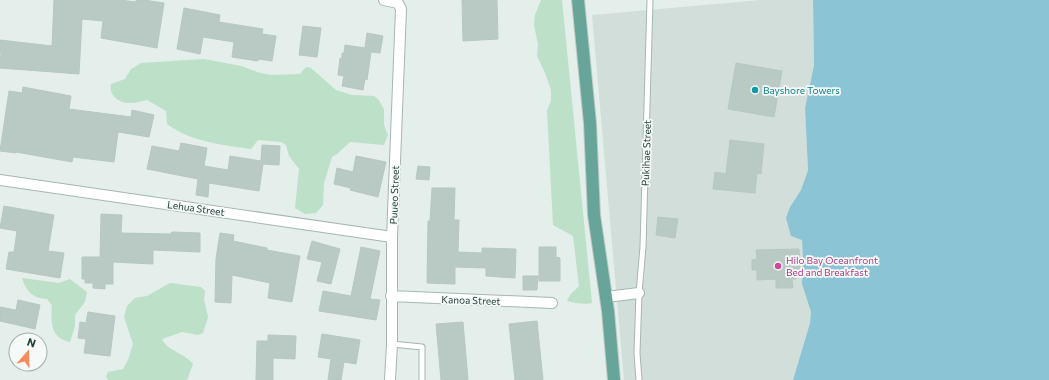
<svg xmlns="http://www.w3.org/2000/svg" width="1049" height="380" viewBox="0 0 1049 380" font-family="Commissioner,sans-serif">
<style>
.built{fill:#d2ded9}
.green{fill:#bce0c8}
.water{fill:#8bc4d4}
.building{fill:#b9c9c3;stroke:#b6c8c2}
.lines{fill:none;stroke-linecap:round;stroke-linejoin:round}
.lane-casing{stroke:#a6b7b2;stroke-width:7}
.street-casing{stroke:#a6b7b2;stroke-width:12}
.primary-casing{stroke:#c1cac8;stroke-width:14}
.lane{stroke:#fff;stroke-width:5}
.street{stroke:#fff;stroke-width:10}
.primary{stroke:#67a599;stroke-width:12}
.culture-dot{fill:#0f9aa8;stroke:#f5faf8;stroke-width:1.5}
.hotel-dot{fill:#d1479c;stroke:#f5faf8;stroke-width:1.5}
.labels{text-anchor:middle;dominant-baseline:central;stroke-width:3.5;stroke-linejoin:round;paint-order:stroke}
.culture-label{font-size:10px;fill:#0d838f;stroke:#f5faf8;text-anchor:start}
.street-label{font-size:10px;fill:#22413b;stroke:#f5faf8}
.hotel-label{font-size:10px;fill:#b23c85;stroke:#f5faf8;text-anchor:start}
</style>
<rect width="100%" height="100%" fill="#e4eeea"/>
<!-- built -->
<path class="built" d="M 761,0 L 813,0 L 814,65 L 805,108 L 808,170 L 801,190 L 790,207 L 802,240 L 803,259 L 802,284 L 811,312 L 810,323 L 793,380 L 624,380 L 592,15 Z"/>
<!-- green -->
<path class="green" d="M 541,0 L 562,0 L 592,303 C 583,305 576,303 567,301 L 570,295 L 579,286 L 573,236 L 553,225 L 547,110 L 551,101 L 551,90 L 545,73 L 537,56 L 538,44 L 534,25 L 535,15 Z
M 204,59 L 241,66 L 260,73 L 272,75 L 300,74 L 306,67 L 311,68 L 336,90 L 352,95 L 374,96 L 378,99 L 384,109 L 384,125 L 388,135 L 384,145 L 350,142 L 337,154 L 332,157 L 324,183 L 323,205 L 316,213 L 305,214 L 295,208 L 299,169 L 289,156 L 286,145 L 281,142 L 258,140 L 251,149 C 223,145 191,142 167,124 L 166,111 L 147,100 C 142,101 136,103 131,103 C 120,104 108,95 111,84 L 125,79 L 131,69 L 141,63 Z
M 22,278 L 59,283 L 70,279 L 87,292 L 85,302 L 75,315 L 75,326 L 70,342 C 50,338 51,322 52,305 L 47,299 C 32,298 27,292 22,278 Z
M 170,283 L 201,287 L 205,291 L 204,299 L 208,317 L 203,333 L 198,335 L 182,332 L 162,339 C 167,351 185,353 193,364 L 187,380 L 109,380 L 106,377 L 108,372 L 123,369 L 128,360 L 133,344 L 124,317 L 127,306 L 135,298 L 147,296 Z"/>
<!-- water -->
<path class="water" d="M 813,0 L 1049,0 L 1049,380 L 793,380 L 810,323 L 811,312 L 802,284 L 803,259 L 802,240 L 791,236 L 786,218 L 790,207 L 801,190 L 808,170 L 805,108 L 814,65 Z"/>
<!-- building -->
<path class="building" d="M 54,0 L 120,0 L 136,2 L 136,0 L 144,0 L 164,3 L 157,48 L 101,38 L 103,21 L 82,19 L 79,74 L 0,68 L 1,53 L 0,53 L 0,40 L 52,46 Z
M 462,0 L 497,0 L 498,39 L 463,41 Z
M 184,8 L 220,15 L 219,22 L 263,29 L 262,34 L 276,36 L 272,61 L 258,59 L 258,61 L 232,57 L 234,42 L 203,37 L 200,54 L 177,49 Z
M 303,26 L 321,28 L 317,57 L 299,55 Z
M 367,33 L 383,36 L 380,53 L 371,52 L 367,80 L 365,79 L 363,90 L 342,86 L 344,76 L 338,75 L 340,58 L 342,59 L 342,53 L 344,53 L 345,45 L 365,48 Z
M 736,63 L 782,71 L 774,117 L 728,109 Z
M 23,87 L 71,96 L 69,109 L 131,117 L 132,110 L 154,115 L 149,137 L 118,132 L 114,162 L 73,157 L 72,162 L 16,152 L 16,153 L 0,151 L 9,91 L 22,93 Z
M 730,140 L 764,144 L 761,174 L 757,173 L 755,193 L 713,189 L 715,172 L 726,174 Z
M 181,143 L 207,148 L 204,166 L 228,170 L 230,156 L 261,161 L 262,145 L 280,146 L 279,165 L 263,164 L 259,191 L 209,183 L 208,197 L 196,195 L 198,179 L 147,169 L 152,146 L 179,151 Z
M 356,156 L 386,162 L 378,197 L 350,190 L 351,188 L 334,184 L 337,168 L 353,172 Z
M 418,166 L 430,167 L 429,180 L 416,179 Z
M 432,188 L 455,188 L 454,220 L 459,220 L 458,252 L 482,253 L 482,248 L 516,249 L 515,278 L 486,276 L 486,268 L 455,267 L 455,284 L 427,283 L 428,221 L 430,221 Z
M 4,206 L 54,215 L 48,251 L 64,253 L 60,278 L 6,269 L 9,252 L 14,252 L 17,231 L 0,228 Z
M 101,214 L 122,215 L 121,233 L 171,234 L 172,232 L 200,233 L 200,252 L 153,250 L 153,264 L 113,262 L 113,284 L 105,284 L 105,289 L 93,288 L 93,283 L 85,283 L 85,279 L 82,279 L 82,257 L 100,257 Z
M 658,217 L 678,219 L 675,238 L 656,235 Z
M 220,233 L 234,235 L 233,241 L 267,248 L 267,250 L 300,256 L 292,302 L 268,298 L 270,283 L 232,275 L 231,303 L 215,302 L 216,259 Z
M 312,241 L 340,249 L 331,284 L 317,281 L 322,262 L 307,259 Z
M 361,247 L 380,251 L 370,299 L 380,300 L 376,320 L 319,311 L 323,291 L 351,296 Z
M 539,247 L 556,247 L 556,257 L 560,258 L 560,281 L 539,281 Z
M 799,249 L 800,269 L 795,269 L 796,279 L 792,279 L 793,288 L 776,288 L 776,279 L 757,280 L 757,270 L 752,270 L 752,260 L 757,259 L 756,250 Z
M 523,276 L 538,276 L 537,290 L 523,290 Z
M 18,300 L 40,305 L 35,329 L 0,321 L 0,307 L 16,310 Z
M 88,312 L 115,316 L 110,356 L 84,353 L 86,339 L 78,338 L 80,322 L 86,323 Z
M 537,321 L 543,380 L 515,380 L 509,324 Z
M 463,322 L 468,380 L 441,380 L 436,324 Z
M 322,334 L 360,340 L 356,364 L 344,362 L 341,380 L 328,380 L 331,359 L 318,357 Z
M 268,335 L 296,336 L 295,359 L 273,358 L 273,380 L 256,380 L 257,341 L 268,341 Z"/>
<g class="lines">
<defs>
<path id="lane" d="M 392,344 L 422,347 L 422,380
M 639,380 L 637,353 L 639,293 L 643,247 L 650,0"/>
<path id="street" d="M 384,0 L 398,3 L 401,9 L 392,237 L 392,344 L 390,380
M 0,180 L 392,237
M 391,296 L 552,303
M 606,297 L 639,293"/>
<path id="primary" d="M 578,0 L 590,123 L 594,215 L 608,311 L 614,380"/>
</defs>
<!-- lane casing -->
<use href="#lane" class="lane-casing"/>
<!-- street casing -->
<use href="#street" class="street-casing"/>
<!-- primary casing -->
<use href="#primary" class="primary-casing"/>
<!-- lane -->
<use href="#lane" class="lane"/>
<!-- street -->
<use href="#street" class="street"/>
<!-- primary -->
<use href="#primary" class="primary"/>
</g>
<!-- markers -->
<circle class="culture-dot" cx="755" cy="90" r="4"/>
<circle class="hotel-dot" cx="778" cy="266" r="4"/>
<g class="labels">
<!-- culture labels -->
<g class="culture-label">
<text x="763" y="90">Bayshore Towers</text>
</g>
<!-- street labels -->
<g class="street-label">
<text transform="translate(646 153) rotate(-88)">Pukihae Street</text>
<text transform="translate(394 195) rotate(-88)">Puueo Street</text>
<text transform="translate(196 208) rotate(8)">Lehua Street</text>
<text transform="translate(471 300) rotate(2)">Kanoa Street</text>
</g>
<!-- hotel labels -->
<g class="hotel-label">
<text x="786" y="260">Hilo Bay Oceanfront<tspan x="786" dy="12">Bed and Breakfast</tspan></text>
</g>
</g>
<!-- north arrow -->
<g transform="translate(28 352) rotate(20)"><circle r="19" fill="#f5faf8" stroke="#a1b0ac"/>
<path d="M0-3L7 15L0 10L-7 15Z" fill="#f78b59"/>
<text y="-6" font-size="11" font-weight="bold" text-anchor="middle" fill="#22413b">N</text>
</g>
</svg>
